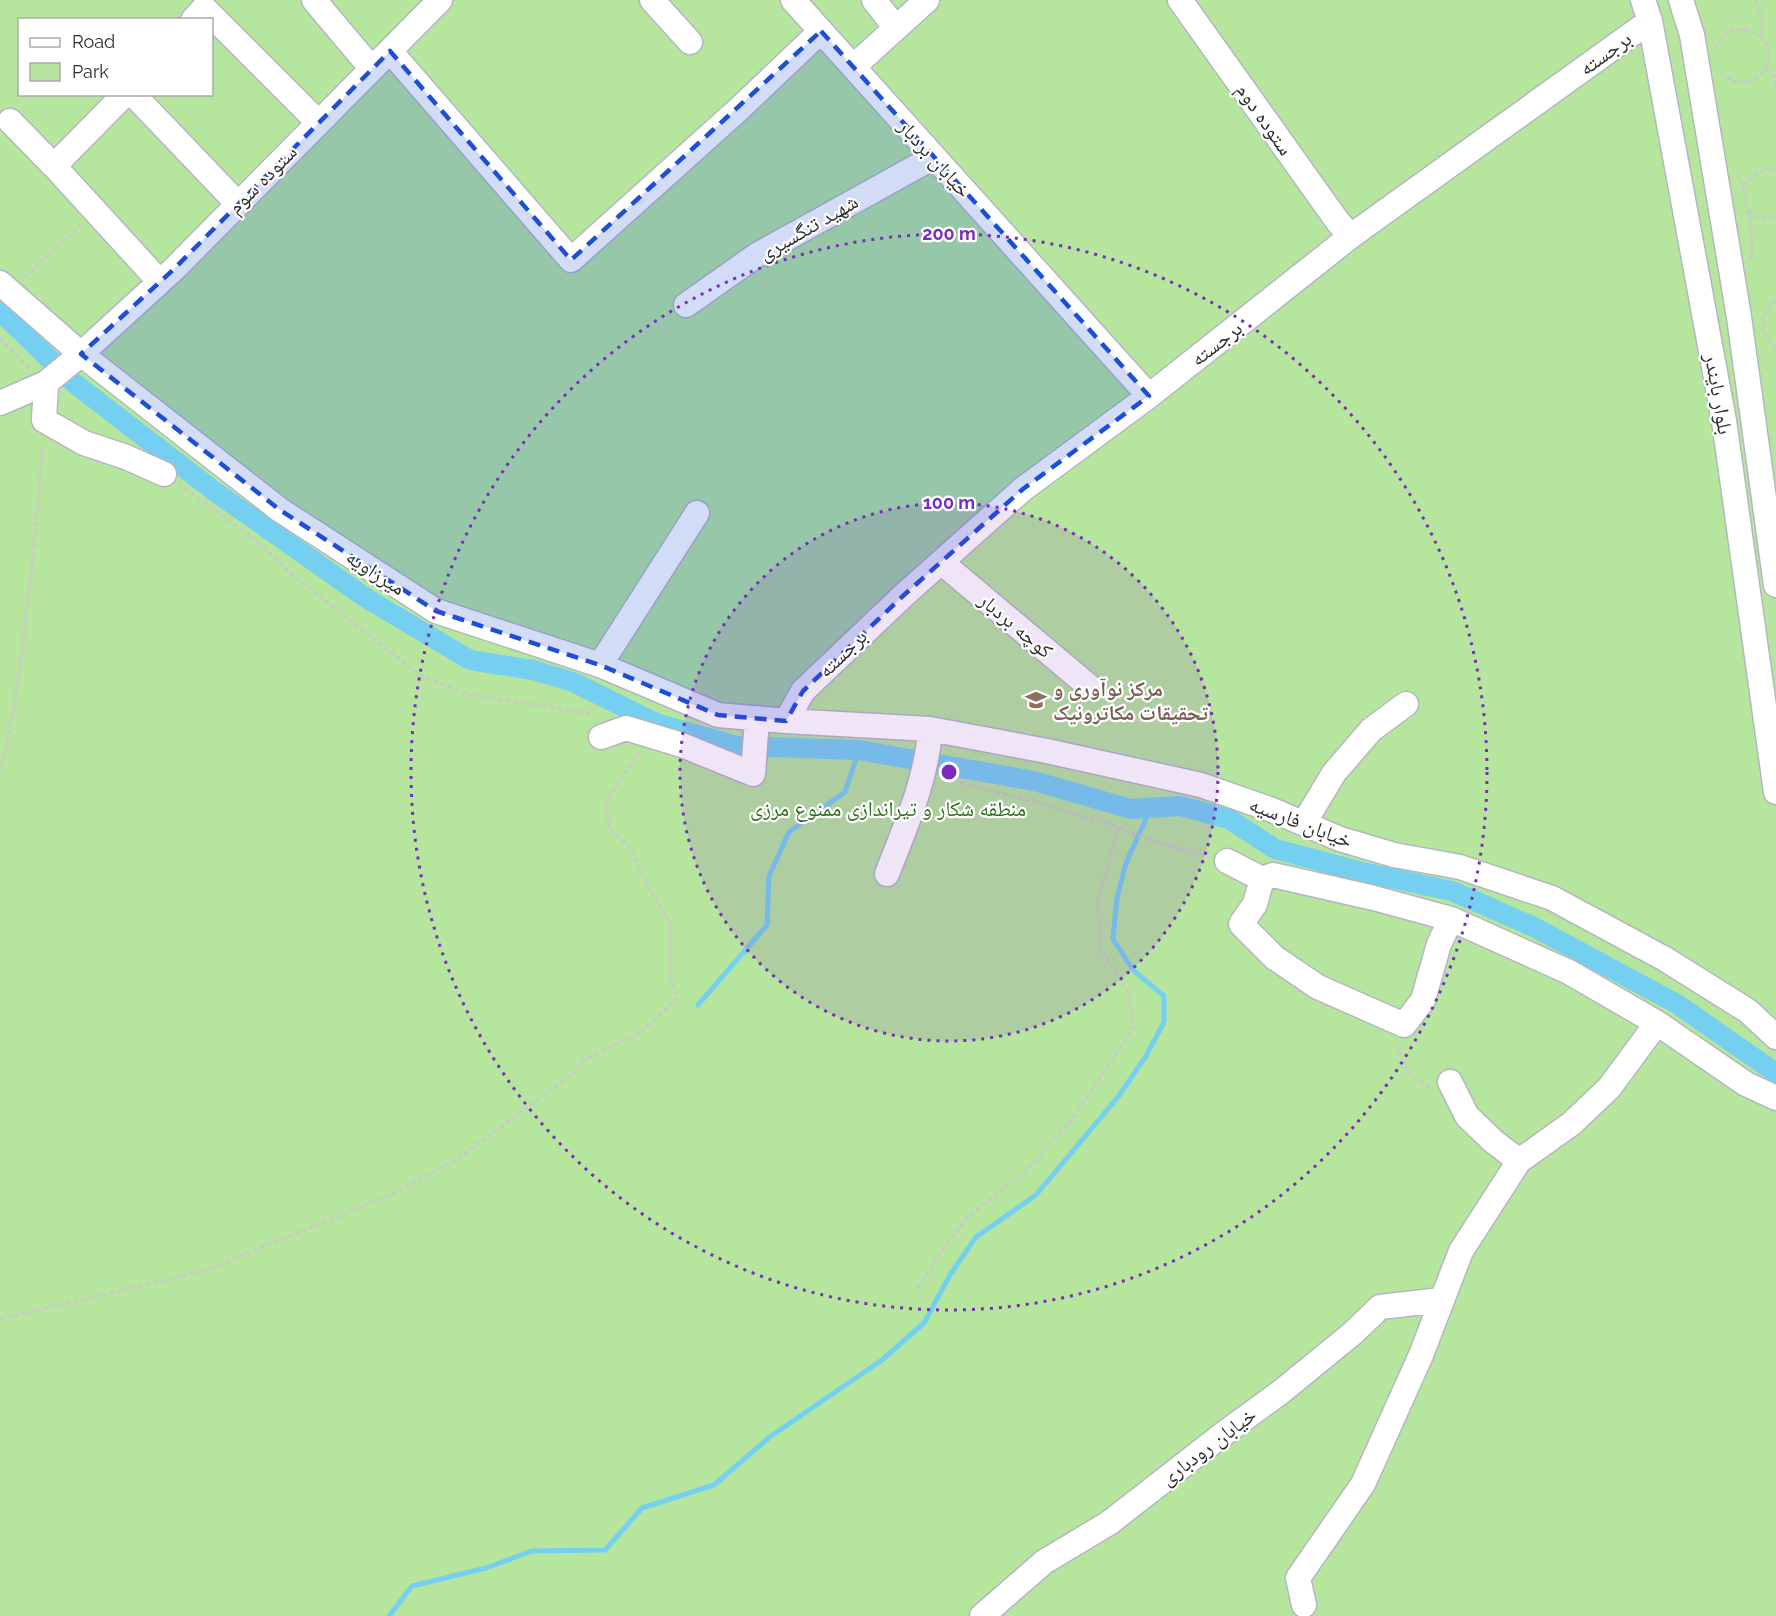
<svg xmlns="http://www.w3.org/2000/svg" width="1776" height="1616" viewBox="0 0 1776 1616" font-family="Raleway,'Noto Naskh Arabic',sans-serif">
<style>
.green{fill:#b6e59e;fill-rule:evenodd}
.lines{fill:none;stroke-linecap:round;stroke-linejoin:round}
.stream{stroke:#75cff0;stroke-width:5}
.canal{stroke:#75cff0;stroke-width:20}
.minor-casing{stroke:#b4b7c1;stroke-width:27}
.path{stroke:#c9c9c9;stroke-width:3;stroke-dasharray:4.5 3;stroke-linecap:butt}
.minor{stroke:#fff;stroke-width:24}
.marked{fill:#1d4ed8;fill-opacity:0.2;stroke:#1d4ed8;stroke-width:4.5;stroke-dasharray:12 8;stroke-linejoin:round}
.ring{fill:none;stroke:#7b2cbf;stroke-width:3;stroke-dasharray:3 6}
.labels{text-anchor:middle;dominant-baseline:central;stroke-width:4.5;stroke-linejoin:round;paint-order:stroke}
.street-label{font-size:21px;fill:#2e2e2e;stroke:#fff}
.education-label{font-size:21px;font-weight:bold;fill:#785e54;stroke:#fff;text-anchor:start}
.park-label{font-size:21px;fill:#2c6e1b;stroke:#fff}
.centre{fill:#7b2cbf;stroke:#fff;stroke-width:3}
.ring-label{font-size:18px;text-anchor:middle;font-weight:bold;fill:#7b2cbf;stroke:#fff;stroke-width:4.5;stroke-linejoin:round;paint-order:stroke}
</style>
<rect width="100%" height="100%" fill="#efe9e1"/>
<!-- green -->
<path class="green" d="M 0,0 L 1776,0 L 1776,1616 L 0,1616 ZM 20,20 L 212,20 L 212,94 L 20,94 Z"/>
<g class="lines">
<!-- stream -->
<path class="stream" d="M 698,1005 L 767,925 L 769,876 L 789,832 L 845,792 L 859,750
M 389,1616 L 412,1586 L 486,1568 L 532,1551 L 605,1550 L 642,1508 L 714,1485 L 771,1436 L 882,1360 L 924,1323 L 950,1275 L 976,1237 L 1036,1195 L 1118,1097 L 1146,1056 L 1164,1022 L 1164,996 L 1133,970 L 1113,939 L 1117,898 L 1126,863 L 1151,808"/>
<!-- canal -->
<path class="canal" d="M 0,311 L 74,383 L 214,491 L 366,598 L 470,660 L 533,670 L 573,682 L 656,723 L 737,746 L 859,750 L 1034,781 L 1131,809 L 1180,806 L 1229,819 L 1275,849 L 1362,872 L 1452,891 L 1534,927 L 1677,1004 L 1776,1073"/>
<defs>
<path id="minor" d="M 314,0 L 372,69
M 652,0 L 690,42
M 793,0 L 1149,396
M 874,0 L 896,28
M 1180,0 L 1338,222 L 1351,236
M 1643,0 L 1650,21 L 1724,421 L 1776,792
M 1681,0 L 1692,35 L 1739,317 L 1776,585
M 193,20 L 204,8 L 318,122
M 390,51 L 571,260 L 739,109 L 821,31
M 853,67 L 927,0
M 125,94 L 54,166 L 160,282
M 133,94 L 238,204
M 10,121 L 54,166
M 0,283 L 81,354 L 280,510 L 436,611 L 600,665 L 718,715 L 786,721 L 803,691 L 904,595 L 1023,489 L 1149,396 L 1351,236 L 1650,21
M 686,305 L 757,255 L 934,157
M 46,383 L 44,420 L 84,443 L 126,457 L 164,474
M 0,403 L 46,383 L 81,354 L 174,269 L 440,0
M 941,562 L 1091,688
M 600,665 L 697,513
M 786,721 L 930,729 L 1047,751 L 1201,785 L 1272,810 L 1340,839 L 1394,855 L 1460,867 L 1552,898 L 1665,959 L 1748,1011 L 1776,1037
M 601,737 L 626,728 L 682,745 L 753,774 L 757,718
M 1304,823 L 1334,773 L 1371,730 L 1406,704
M 1227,861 L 1262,879
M 887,874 C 905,827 927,780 930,729
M 1451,919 L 1439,944 L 1423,1000 L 1404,1025 L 1318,987 L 1275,958 L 1241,924 L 1255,904 L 1262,879 L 1273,875 L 1374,898 L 1451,919 L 1569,972 L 1657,1023
M 1450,1082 L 1467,1116 L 1493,1141 L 1519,1161
M 1304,1605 L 1298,1578 L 1363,1484 L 1421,1355 L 1461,1251 L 1519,1161 L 1571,1124 L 1609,1088 L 1657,1023 L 1746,1084 L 1776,1098
M 982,1616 L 1044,1562 L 1109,1523 L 1222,1435 L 1282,1391 L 1353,1333 L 1380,1307 L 1441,1300"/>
</defs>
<!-- minor casing -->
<use href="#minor" class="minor-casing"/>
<!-- path -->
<path class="path" d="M 1715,49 C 1724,28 1743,24 1761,36
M 1766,69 L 1774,76 L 1776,88
M 1721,72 C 1728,79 1735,84 1746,82 C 1762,80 1773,61 1767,46 C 1766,43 1763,40 1762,37 C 1761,33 1763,28 1763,23 C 1762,16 1758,7 1756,0
M 1737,174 C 1745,189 1757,246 1750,261
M 1743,186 C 1753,175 1761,168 1776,169
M 1748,212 L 1760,219 L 1776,217
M 24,278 L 81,225
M 1776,300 C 1759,314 1758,334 1776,347
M 0,338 L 30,369
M 179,484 L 247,533 L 299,580 L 420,675 L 467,694 L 588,713 L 591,719
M 0,771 C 15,715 22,656 28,599 C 34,547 40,495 42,443
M 1118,827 L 1154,842 L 1208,856
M 1400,1045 L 1399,1051 L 1408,1073 L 1430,1088
M 918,1288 L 945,1246 L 967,1218 L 1025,1171 L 1069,1124 L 1134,1027 L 1129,994 L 1100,947 L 1098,901 L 1118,827 C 1060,809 1002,791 942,780
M 0,1319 L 204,1271 L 388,1196 L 456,1160 L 570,1076 L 586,1059 L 640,1033 L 678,998 L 670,976 L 670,923 L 649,888 L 630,848 L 610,829 L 605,804 L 639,752"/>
<!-- minor -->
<use href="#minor" class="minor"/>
</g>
<!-- marked area -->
<path class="marked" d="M 821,31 L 1149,396 L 1023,489 L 904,595 L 803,691 L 786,721 L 718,715 L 600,665 L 436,611 L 280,510 L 81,354 L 174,269 L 390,51 L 571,260 Z"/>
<!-- distance rings -->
<circle cx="949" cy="772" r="269" fill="#7b2cbf" fill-opacity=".12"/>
<g class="ring">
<circle cx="949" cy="772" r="269"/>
<circle cx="949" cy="772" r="538"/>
</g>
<!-- icons -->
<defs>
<symbol id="university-bare" viewBox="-9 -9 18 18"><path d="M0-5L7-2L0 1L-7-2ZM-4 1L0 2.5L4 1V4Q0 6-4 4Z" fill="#8d6e63" stroke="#fff" stroke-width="2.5" paint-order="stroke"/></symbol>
</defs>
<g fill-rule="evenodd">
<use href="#university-bare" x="1021" y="685" width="30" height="30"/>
</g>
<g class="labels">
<!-- street labels -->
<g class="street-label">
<text transform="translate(1605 53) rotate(-36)">برجسته</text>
<text transform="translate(1265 119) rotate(55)">ستوده دوم</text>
<text transform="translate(935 158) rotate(48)">خیابان بردبار</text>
<text transform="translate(262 179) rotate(-45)">ستوده سوم</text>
<text transform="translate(808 227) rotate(-30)">شهید تنگسیری</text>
<text transform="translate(1216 343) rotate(-38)">برجسته</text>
<text transform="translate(1719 394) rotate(80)">بلوار بایندر</text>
<text transform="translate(376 572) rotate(33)">میرزاویه</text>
<text transform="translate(1016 625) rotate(40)">کوچه بردبار</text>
<text transform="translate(842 653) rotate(-44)">برجسته</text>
<text transform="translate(1301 822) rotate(21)">خیابان فارسیه</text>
<text transform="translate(1208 1446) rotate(-37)">خیابان رودباری</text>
</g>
<!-- education labels -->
<g class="education-label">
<text x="1053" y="688">مرکز نوآوری و<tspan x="1053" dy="24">تحقیقات مکاترونیک</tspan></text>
</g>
<!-- park labels -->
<g class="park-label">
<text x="888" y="808">منطقه شکار و تیراندازی ممنوع مرزی</text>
</g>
</g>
<circle cx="949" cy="772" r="9" class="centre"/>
<g class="ring-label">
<text x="949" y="240">200 m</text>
<text x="949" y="509">100 m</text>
</g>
<!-- legend -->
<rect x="18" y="18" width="195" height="78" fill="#ffffff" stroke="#ababab" stroke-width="1.5"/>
<rect x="30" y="38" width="30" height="9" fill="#ffffff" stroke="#ababab" stroke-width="1.5"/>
<text x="72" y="48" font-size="18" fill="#2e2e2e">Road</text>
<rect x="30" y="63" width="30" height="18" fill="#b6e59e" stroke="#ababab" stroke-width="1.5"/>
<text x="72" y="78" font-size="18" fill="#2e2e2e">Park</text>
</svg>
